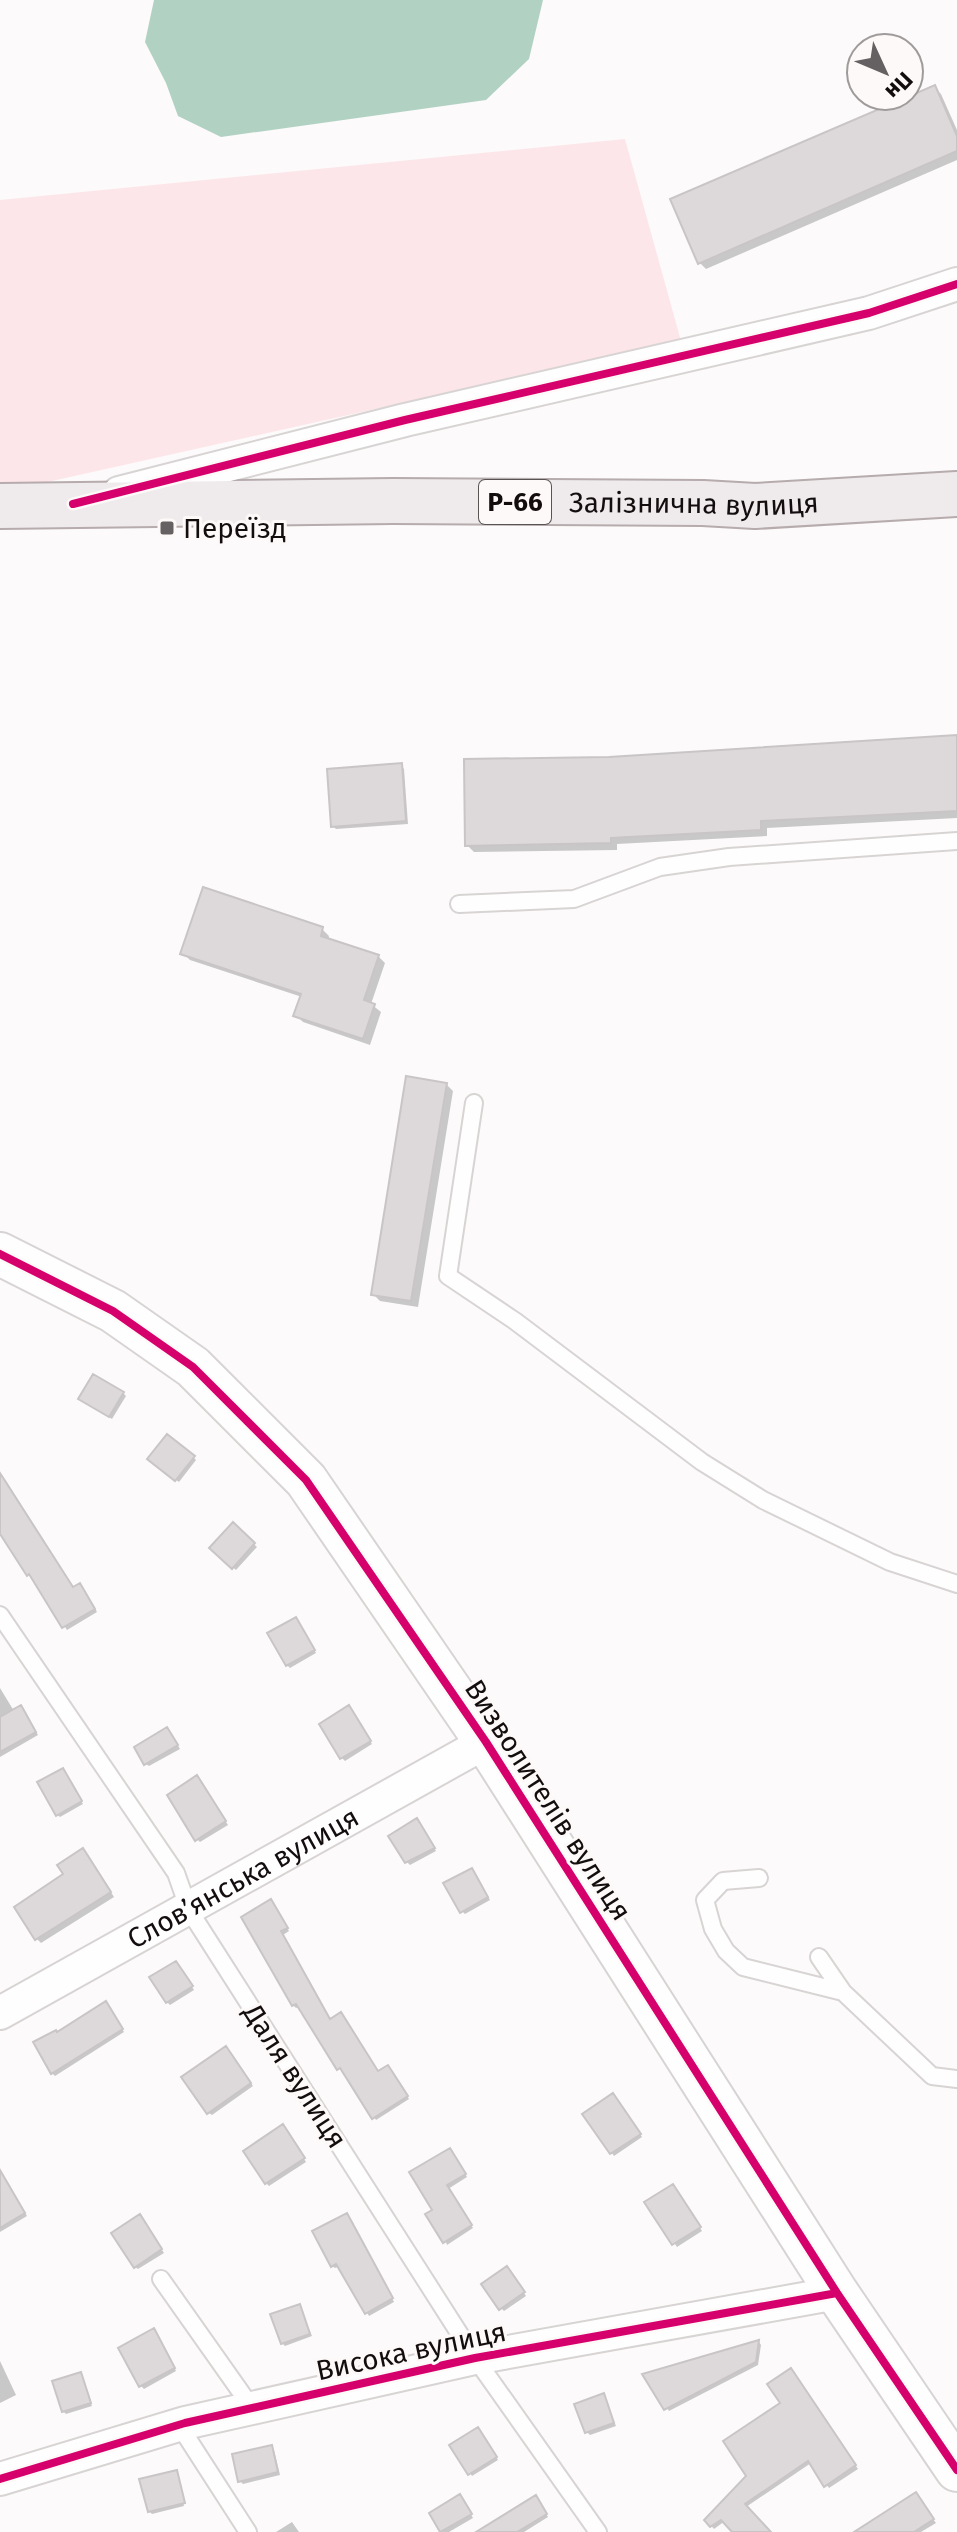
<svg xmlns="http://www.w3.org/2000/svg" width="957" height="2532" viewBox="0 0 957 2532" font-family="'Fira Sans',sans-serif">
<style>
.green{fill:#fde6e9}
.water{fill:#b1d1c3}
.shadow{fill:#0003}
.building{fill:#ddd9da;stroke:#c9c5c6;stroke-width:2}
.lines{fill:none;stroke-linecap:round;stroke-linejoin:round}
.service-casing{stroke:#d8d4d4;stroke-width:20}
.minor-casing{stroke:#d8d4d4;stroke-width:36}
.tertiary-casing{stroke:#d8d4d4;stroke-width:46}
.primary-casing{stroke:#b6abad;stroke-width:48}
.service{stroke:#fffefe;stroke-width:16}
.minor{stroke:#fffefe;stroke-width:32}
.tertiary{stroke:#fffefe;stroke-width:42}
.primary{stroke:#efeaeb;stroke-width:44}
.cycleway-casing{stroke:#fdf9f9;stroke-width:13}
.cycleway{stroke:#d6006c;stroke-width:8}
.poi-dot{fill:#656061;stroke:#fdf9f9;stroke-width:3}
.labels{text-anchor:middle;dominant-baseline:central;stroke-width:6;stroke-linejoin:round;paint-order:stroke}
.shield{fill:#fdf9f9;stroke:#595454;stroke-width:2}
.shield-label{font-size:26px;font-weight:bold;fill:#130d0e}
.street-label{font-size:28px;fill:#130d0e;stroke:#fdf9f9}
.poi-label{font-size:28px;fill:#130d0e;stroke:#fdf9f9;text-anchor:start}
</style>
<rect width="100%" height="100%" fill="#fcfafa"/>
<!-- green -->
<path class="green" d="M 625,139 L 681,341 L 25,487 L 0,486 L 0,200 Z"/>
<!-- water -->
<path class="water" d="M 154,0 L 543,0 L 529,59 L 486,100 L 221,137 L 178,116 L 166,83 L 145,42 Z"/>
<!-- shadow -->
<path class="shadow" d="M 934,87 L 941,94 L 957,130 L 957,160 L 706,269 L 699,262 Z
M 957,738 L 957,818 L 767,828 L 767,836 L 617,844 L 617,850 L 474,852 L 467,845 L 609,759 Z
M 401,766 L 404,769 L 408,824 L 336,829 L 333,826 Z
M 322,929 L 329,936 L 328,940 L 378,956 L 385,963 L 371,1004 L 381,1012 L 370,1045 L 303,1022 L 296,1015 L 302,997 L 190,960 L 183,953 Z
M 446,1084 L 453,1091 L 418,1307 L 380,1301 L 373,1294 Z
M 123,1393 L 126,1396 L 112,1419 L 84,1402 Z
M 194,1458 L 196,1460 L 179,1482 L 152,1462 Z
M 6,1481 L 74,1589 L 83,1588 L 97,1612 L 67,1630 L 33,1577 L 28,1575 L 15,1554 L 0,1522 L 0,1485 Z
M 233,1525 L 257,1547 L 236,1570 L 212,1548 Z
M 298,1622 L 316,1653 L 290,1668 L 287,1665 Z
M 0,1688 L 14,1711 L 23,1710 L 38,1735 L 0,1757 Z
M 352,1711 L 372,1744 L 345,1761 L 342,1758 Z
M 170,1732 L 180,1749 L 149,1766 L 146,1764 Z
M 65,1773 L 83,1804 L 60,1817 L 57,1814 Z
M 199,1781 L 228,1825 L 200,1842 L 197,1839 Z
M 420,1824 L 436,1851 L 410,1865 L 407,1862 Z
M 88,1855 L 114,1897 L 41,1943 L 37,1939 L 65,1875 Z
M 474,1873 L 490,1900 L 465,1914 L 462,1911 Z
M 273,1904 L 289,1931 L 283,1935 L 330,2021 L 378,2074 L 391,2070 L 409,2099 L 376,2120 L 344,2070 L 342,2071 L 339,2068 L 300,2006 L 296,2008 L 293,2005 Z
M 179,1966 L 194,1990 L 170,2005 L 167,2002 Z
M 108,2007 L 124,2032 L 55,2076 L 52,2073 Z
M 228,2051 L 253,2086 L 212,2115 L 209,2113 Z
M 616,2098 L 642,2137 L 614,2156 L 585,2114 Z
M 286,2130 L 306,2162 L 269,2186 L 266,2183 Z
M 453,2153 L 467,2177 L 448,2189 L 473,2228 L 447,2245 L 435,2210 Z
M 0,2183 L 7,2183 L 27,2216 L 0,2232 Z
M 675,2189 L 702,2231 L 677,2247 L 647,2202 Z
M 350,2218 L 394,2302 L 369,2316 L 340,2266 L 335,2268 L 332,2266 Z
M 143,2220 L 164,2253 L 138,2269 L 135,2267 Z
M 510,2272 L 526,2296 L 504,2311 L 501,2308 Z
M 299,2306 L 312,2336 L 285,2346 L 282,2343 Z
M 157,2334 L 176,2371 L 144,2389 L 141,2386 Z
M 759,2342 L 761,2345 L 758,2365 L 669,2411 L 645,2375 Z
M 0,2361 L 16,2395 L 0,2403 Z
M 794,2373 L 858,2469 L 829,2488 L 811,2463 L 746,2507 L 769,2532 L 735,2532 L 725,2521 L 714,2529 L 706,2520 L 748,2476 L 783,2404 Z
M 80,2374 L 92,2406 L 66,2414 L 63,2411 Z
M 603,2396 L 616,2426 L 590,2435 L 587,2432 Z
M 481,2432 L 498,2460 L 472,2476 L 470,2473 Z
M 271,2447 L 274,2450 L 280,2475 L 243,2484 L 240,2481 Z
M 176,2473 L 184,2506 L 152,2514 L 149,2511 Z
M 918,2498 L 936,2523 L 921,2532 L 858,2532 Z
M 463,2500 L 473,2518 L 449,2532 L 443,2532 L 432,2513 Z
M 538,2500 L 548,2517 L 524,2532 L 500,2532 Z
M 292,2522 L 299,2532 L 276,2532 Z"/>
<!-- building -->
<path class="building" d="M 935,85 L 957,136 L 957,151 L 698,264 L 670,199 Z
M 957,735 L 957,811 L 761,821 L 761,830 L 611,838 L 611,843 L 465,846 L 464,759 L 609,757 Z
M 402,763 L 406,821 L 331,827 L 327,769 Z
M 203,887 L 323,927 L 321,936 L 379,955 L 364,1000 L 375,1004 L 363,1039 L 293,1016 L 301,994 L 180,954 Z
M 406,1076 L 447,1083 L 411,1301 L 371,1295 Z
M 93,1374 L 124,1392 L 109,1417 L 78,1399 Z
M 167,1434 L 195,1456 L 175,1481 L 147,1459 Z
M 0,1473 L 73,1587 L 80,1583 L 95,1609 L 62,1628 L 29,1574 L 27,1576 L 0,1534 Z
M 233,1522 L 255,1543 L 232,1569 L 209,1548 Z
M 296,1617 L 315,1650 L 286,1666 L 267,1633 Z
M 21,1705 L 36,1732 L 0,1752 L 0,1717 Z
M 349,1705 L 371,1741 L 340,1759 L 319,1724 Z
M 167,1727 L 178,1745 L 144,1765 L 134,1747 Z
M 63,1768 L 82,1801 L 56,1816 L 37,1782 Z
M 197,1775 L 226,1821 L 195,1841 L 167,1795 Z
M 417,1818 L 435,1848 L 405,1863 L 388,1836 Z
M 83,1848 L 111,1892 L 35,1940 L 14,1907 L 63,1874 L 57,1865 Z
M 472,1868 L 488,1897 L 460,1913 L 443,1883 Z
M 271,1899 L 288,1928 L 281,1931 L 330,2019 L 341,2012 L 378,2071 L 388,2065 L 408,2096 L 372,2119 L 340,2068 L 337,2070 L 296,2004 L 292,2006 L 241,1917 Z
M 176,1961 L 193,1986 L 166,2003 L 149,1977 Z
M 106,2001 L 123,2029 L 51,2074 L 33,2042 L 56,2030 L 57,2032 Z
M 226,2046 L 251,2083 L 207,2114 L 181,2077 Z
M 613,2093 L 641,2134 L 610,2154 L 582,2114 Z
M 283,2124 L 305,2158 L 265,2184 L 243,2151 Z
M 450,2148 L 466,2174 L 447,2185 L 472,2225 L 443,2243 L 425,2214 L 432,2210 L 409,2172 Z
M 0,2170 L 25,2213 L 0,2228 Z
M 673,2184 L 701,2227 L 672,2245 L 644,2202 Z
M 347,2213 L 393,2298 L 365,2314 L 336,2264 L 331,2267 L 312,2231 Z
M 140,2214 L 162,2249 L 134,2268 L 111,2233 Z
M 507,2266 L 525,2292 L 499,2310 L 481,2284 Z
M 300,2304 L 310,2334 L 281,2344 L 270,2314 Z
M 154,2328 L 175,2368 L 139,2387 L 118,2348 Z
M 759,2340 L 756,2362 L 664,2410 L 642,2374 Z
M 791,2368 L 856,2465 L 824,2487 L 808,2461 L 745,2504 L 771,2532 L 732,2532 L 721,2520 L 710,2527 L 704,2520 L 746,2476 L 723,2441 L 780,2403 L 767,2384 Z
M 81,2372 L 91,2403 L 62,2412 L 52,2381 Z
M 604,2393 L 614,2423 L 585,2433 L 574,2404 Z
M 478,2427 L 497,2457 L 468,2475 L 449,2445 Z
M 272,2445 L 278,2472 L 238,2482 L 232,2454 Z
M 177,2470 L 185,2503 L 148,2512 L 139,2479 Z
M 916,2492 L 934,2519 L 914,2532 L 854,2532 Z
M 460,2494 L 472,2514 L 440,2532 L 429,2513 Z
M 536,2495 L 547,2514 L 517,2532 L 476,2532 Z"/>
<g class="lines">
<defs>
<path id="service" d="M 459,904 L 574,899 L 660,867 L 729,857 L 957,841
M 474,1103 L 448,1276 L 515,1321 L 702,1462 L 763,1500 L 890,1562 L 957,1584
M 0,1615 L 176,1873 L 189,1910 L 475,2358 L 598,2532
M 759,1878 L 723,1881 L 705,1900 L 713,1929 L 726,1951 L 743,1967 L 843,1992 L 932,2076 L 957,2079
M 819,1957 L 843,1992
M 161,2279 L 252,2408
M 179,2425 L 248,2532"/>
<g id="minor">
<path d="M 119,493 L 405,420 L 869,313 L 957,284"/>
<path id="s1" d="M 0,2013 L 486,1742"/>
<path d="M 0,2479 L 185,2423 L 475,2358 L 837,2293"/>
</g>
<path id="tertiary" d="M 0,1254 L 113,1311 L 193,1367 L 306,1480 L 486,1742 L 837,2293 L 957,2470"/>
<g id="primary">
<path id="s2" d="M 0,506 L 393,501 L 703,503 L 755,506 L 957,494"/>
</g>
</defs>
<!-- service casing -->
<use href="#service" class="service-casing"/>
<!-- minor casing -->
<use href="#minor" class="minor-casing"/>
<!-- tertiary casing -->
<use href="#tertiary" class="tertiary-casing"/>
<!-- primary casing -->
<use href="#primary" class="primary-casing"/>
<!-- service -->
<use href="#service" class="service"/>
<!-- minor -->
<use href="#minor" class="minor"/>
<!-- tertiary -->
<use href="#tertiary" class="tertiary"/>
<!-- primary -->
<use href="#primary" class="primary"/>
<defs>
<path id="cycleway" d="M 73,504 L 405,420 L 869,313 L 957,284
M 0,1254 L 113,1311 L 193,1367 L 306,1480 L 486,1742 L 837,2293 L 957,2470
M 0,2479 L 185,2423 L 475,2358 L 837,2293"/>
</defs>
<!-- cycleway casing -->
<use href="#cycleway" class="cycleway-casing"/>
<!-- cycleway -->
<use href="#cycleway" class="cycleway"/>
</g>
<!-- markers -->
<rect class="poi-dot" x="159" y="520" width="16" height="16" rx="4"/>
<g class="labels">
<!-- shield labels -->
<rect class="shield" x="479" y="480" width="72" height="44" rx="6"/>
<g class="shield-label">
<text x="515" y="502">Р-66</text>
</g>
<!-- street labels -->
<g class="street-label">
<text stroke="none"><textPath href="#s2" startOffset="694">Залізнична вулиця</textPath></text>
<text transform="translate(548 1800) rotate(57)">Визволителів вулиця</text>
<text stroke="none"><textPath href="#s1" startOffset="278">Слов’янська вулиця</textPath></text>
<text transform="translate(295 2076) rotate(57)">Даля вулиця</text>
<text transform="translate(411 2351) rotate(-12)">Висока вулиця</text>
</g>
<!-- poi labels -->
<g class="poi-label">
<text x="183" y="528">Переїзд</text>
</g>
</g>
<!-- north arrow -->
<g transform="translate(885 72) rotate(134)"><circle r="38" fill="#fdf9f9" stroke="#9f9b9b" stroke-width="2"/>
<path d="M0-6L14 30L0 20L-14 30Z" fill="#656061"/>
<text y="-12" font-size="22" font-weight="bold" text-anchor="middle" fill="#130d0e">Пн</text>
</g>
</svg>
